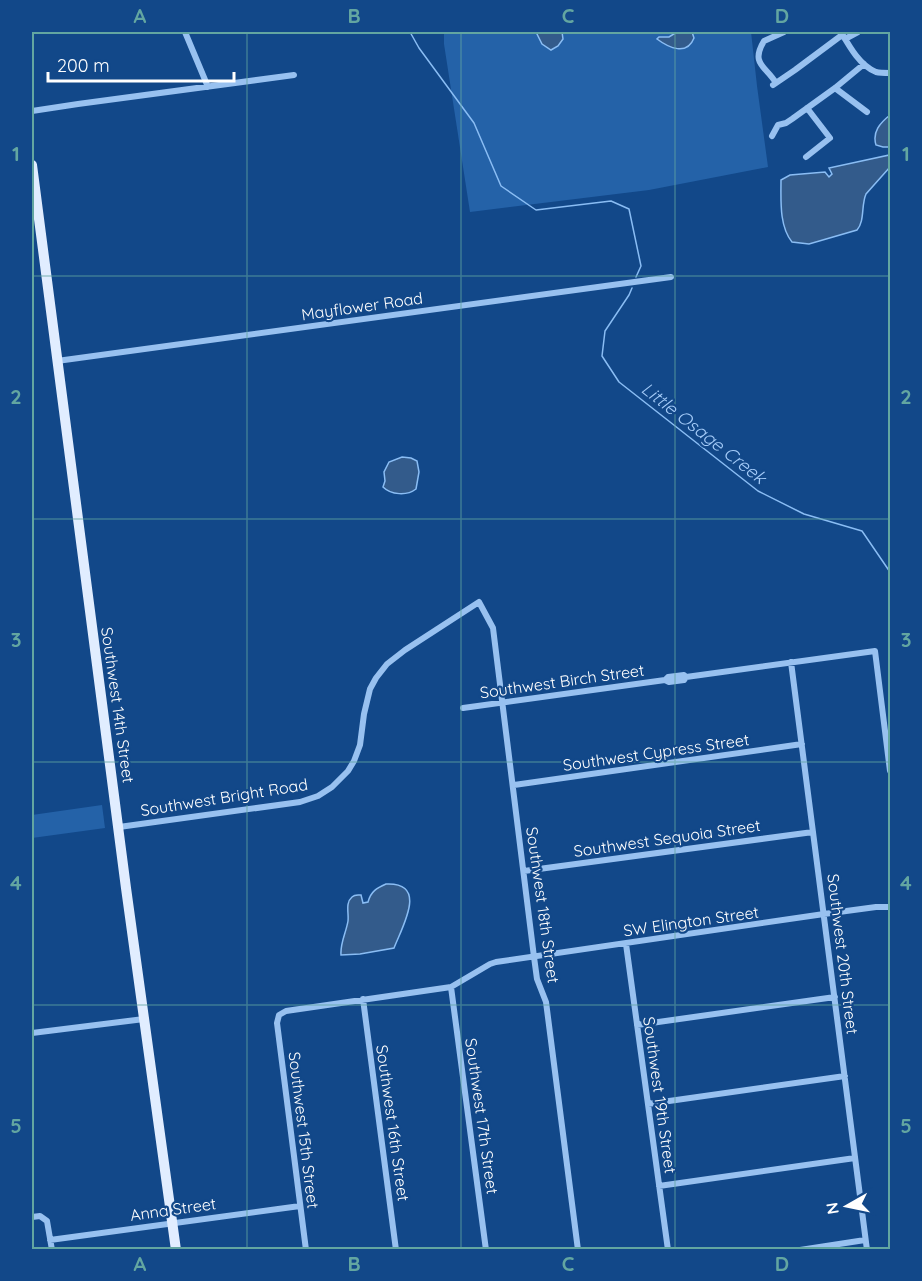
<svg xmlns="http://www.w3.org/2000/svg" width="922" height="1281" viewBox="0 0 922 1281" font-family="Quicksand,sans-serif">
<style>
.green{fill:#2462a8}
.water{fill:#335b8b;stroke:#8abdf4;stroke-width:1.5}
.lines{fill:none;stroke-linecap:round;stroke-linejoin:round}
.stream{stroke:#8abdf4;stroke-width:1.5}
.minor{stroke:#98c1f0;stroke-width:6}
.primary{stroke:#e1edff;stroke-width:10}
.grid{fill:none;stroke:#63a6a1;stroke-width:1.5;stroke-opacity:0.55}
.labels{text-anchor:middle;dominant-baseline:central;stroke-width:4.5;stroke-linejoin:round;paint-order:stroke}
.street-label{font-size:16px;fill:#fff;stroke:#124889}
.water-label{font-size:18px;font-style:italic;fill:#a4cbf8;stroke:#124889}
.neatline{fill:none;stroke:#63a6a1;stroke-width:2}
.grid-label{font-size:20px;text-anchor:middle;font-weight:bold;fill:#63a6a1}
</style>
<rect width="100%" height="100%" fill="#124889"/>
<!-- green -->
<path class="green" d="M 444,32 L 751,32 L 757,86 L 768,167 L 649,190 L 470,212 L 444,44 Z
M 102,805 L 105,828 L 32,838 L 32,815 Z"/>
<!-- water -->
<path class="water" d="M 536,32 L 562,32 L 563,39 L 558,46 L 551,50 L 542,44 Z
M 677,32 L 692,32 L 694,38 C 687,56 669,48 657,39 L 659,37 L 669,37 Z
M 890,115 L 890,147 L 883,147 L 876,145 C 872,132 880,123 890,115 Z
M 890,151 L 890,167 L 866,194 C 861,205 865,221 857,230 L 809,244 L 792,242 C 779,226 781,200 781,180 L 790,175 L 825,172 L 829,177 L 832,174 L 829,168 L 889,155 Z
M 402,457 L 411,458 L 417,461 L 419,472 L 416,489 C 407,496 391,495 383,487 L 385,481 L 384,472 L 389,462 Z
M 386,884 C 429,882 402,927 394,948 L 360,954 L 341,955 C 340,943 346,933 348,921 C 349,913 345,903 352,897 C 355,894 358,895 361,895 L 363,903 L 368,902 C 371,891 377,888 386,884 Z"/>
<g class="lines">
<!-- stream -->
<path class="stream" d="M 410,32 L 419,48 L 474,123 L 501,186 L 536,210 L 611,201 L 629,209 L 641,266 L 636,277
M 632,288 L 629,295 L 605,331 L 602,356 L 619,382 L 758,491 L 804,514 L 862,531 L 890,572"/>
<!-- minor -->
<path class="minor" d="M 185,32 L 208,87
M 841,32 C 849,46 860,66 876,72 C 880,73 886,73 890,73
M 845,39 L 858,32
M 776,83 C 766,66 750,64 764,41 L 784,32
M 773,85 L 795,70 L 842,35
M 835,88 L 867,112
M 32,111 L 78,104 L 294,75
M 772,136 L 778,125 L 786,123 L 792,119 L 835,88 L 864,64
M 806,157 L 830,138 L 807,108
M 57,361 L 671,277
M 791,662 L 867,1250
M 665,680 L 668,677 L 684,675 L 686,677
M 463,708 L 665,680 L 669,682 L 684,680 L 686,677 L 875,651 L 890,771
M 514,785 L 802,744
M 119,827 L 300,802 L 318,796 L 332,787 L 348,771 L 354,761 L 360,745 L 364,714 L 370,689 L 376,678 L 387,664 L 405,650 L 479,602 L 493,628 L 534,957 L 537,979 L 546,1002 L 578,1250
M 524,871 L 813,832
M 626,944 L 668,1250
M 451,987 L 486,1250
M 363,999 L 396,1250
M 637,1025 L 835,997
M 32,1033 L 144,1019
M 648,1104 L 845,1076
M 659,1186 L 855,1158
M 32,1217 L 40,1216 L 47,1221 L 52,1250
M 50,1240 L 300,1206
M 306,1250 L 277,1023 L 279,1015 L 286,1011 L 451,987 L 490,964 L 496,962 L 824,914 L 876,907 L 890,907
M 800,1250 L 865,1240"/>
<!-- primary -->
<path class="primary" d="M 32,165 L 126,888 L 176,1250"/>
</g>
<!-- grid -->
<path class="grid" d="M 247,32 L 247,1250M 461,32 L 461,1250M 675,32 L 675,1250M 32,276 L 890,276M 32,519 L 890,519M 32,762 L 890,762M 32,1005 L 890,1005"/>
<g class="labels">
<!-- street labels -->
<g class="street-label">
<text transform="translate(362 306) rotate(-8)">Mayflower Road</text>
<text transform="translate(562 681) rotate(-8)">Southwest Birch Street</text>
<text transform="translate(118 705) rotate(82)">Southwest 14th Street</text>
<text transform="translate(656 752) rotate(-8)">Southwest Cypress Street</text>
<text transform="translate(224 797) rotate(-9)">Southwest Bright Road</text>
<text transform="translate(667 838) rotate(-8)">Southwest Sequoia Street</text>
<text transform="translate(543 905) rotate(82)">Southwest 18th Street</text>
<text transform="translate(691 921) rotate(-8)">SW Elington Street</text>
<text transform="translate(843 954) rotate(83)">Southwest 20th Street</text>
<text transform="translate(660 1095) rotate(82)">Southwest 19th Street</text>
<text transform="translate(482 1116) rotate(82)">Southwest 17th Street</text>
<text transform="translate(393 1123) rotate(82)">Southwest 16th Street</text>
<text transform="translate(304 1130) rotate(83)">Southwest 15th Street</text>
<text transform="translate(173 1209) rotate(-8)">Anna Street</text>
</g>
<!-- water labels -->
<g class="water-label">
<text transform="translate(704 433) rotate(38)">Little Osage Creek</text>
</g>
</g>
<!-- border -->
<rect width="922" height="1281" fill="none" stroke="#124889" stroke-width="66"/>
<!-- north arrow -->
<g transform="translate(847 1206) rotate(261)" stroke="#124889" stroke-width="4.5" paint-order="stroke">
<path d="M0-4.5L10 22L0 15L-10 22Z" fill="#ffffff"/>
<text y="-9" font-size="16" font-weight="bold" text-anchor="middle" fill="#ffffff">N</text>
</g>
<!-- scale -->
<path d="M48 72v9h186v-9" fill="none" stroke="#ffffff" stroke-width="3"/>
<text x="57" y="72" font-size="18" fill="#ffffff" stroke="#124889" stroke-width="4.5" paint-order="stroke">200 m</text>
<rect x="33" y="33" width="856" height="1215" class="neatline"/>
<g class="grid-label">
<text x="140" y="23">A</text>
<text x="354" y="23">B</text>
<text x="568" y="23">C</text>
<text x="782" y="23">D</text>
<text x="16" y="161">1</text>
<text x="906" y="161">1</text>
<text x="16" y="404">2</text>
<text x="906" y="404">2</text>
<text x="16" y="647">3</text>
<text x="906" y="647">3</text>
<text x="16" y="890">4</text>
<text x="906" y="890">4</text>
<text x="16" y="1133">5</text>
<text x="906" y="1133">5</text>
<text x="140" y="1271">A</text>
<text x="354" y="1271">B</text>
<text x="568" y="1271">C</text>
<text x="782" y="1271">D</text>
</g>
</svg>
